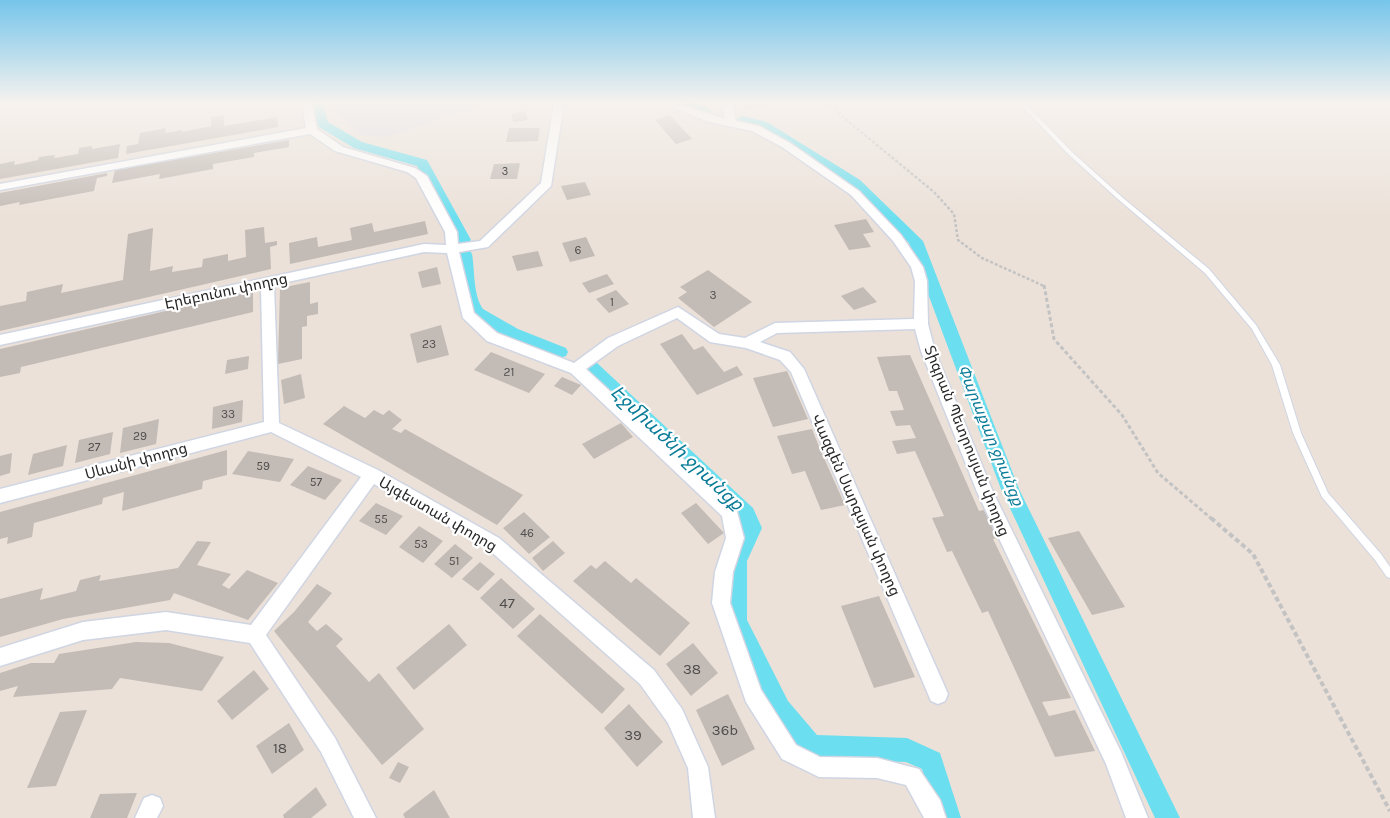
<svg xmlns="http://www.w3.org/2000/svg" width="1390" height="818" viewBox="0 0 1390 818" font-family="Karla,'Noto Sans Armenian',sans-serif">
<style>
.industrial{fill:#dcdae3}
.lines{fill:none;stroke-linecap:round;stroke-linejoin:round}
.canal{fill:#6bdfef;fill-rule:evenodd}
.building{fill:#c3bbb6}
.service-casing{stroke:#cfd5e2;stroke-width:2}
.minor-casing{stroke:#cfd5e2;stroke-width:3}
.path-far2{stroke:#c3c3c3;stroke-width:2.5;stroke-dasharray:3 2;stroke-linecap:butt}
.path-far1{stroke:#c3c3c3;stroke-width:3;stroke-dasharray:4 2.5;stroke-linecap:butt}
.path{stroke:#c3c3c3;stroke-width:4;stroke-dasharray:5 3;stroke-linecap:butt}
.service{fill:#fff;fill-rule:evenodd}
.minor{fill:#fff;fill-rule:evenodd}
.labels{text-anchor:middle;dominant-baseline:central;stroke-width:4.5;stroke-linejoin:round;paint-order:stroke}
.far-number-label{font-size:11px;fill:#4f4d4c}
.number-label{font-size:12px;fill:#4f4d4c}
.street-label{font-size:15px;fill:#282828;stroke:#fff}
.near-number-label{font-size:15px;fill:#4f4d4c}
.water-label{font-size:16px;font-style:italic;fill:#0c7d98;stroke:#fff}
.near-water-label{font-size:19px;font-style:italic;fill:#0c7d98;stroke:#fff}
</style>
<rect width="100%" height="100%" fill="#ebe1d9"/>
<!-- industrial -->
<path class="industrial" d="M 327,103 L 488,103 L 386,137 L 360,135 Z"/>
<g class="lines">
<!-- canal -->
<path class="canal" d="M 310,103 L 322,103 L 328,122 L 362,142 L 427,160 L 471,240 L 469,243 L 459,243 L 417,166 L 354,148 L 319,127 Z
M 680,103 L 697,103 L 712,111 L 706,115 L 682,106 Z
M 742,116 L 767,122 L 860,180 L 923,241 L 1019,489 L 1180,818 L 1155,818 L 1001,489 L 909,243 L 850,186 L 759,128 L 738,123 L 736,120 Z
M 465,249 L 470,251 L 472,254 C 475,271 473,295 483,309 L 518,329 L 566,348 L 568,352 L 566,356 L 560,358 C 534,350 475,331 464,304 C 458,289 460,270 458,254 L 460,251 Z
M 591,361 L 597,363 L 753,508 L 762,528 L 747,561 L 747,620 L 788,701 L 817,735 L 907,738 L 940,753 L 961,818 L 937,818 L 922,769 L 906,762 L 811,759 L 803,755 L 772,717 L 725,621 L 727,561 L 742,528 L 739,519 L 585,371 L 583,367 L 585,363 Z"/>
</g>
<!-- building -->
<path class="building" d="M 742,103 L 765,103 L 765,104 L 748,109 Z
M 525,111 L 528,120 L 513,122 L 511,114 Z
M 224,115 L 224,126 L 277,117 L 278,127 L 126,154 L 127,146 L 138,144 L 140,133 L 166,128 L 165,133 L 182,130 L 182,132 L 211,126 L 211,117 Z
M 670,115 L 692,139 L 676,144 L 655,120 Z
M 509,128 L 540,128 L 538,141 L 506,142 Z
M 289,140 L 289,147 L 254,153 L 254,157 L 213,164 L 213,169 L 159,179 L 160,174 L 112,183 L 115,170 Z
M 120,144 L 118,158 L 0,179 L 0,164 L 15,161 L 14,165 L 38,160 L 39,157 L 55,155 L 54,158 L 78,154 L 79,148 L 92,146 L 92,149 Z
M 520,163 L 517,179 L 490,179 L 494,164 Z
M 107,173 L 107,176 L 97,178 L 94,191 L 19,205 L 20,202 L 0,206 L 0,193 Z
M 585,182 L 591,195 L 567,200 L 561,186 Z
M 866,219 L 874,232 L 863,234 L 871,247 L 849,250 L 834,225 Z
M 425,221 L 428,234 L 290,264 L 289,243 L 317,237 L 318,247 L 352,240 L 350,228 L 372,223 L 374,232 Z
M 264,227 L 265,243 L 277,241 L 277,245 L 270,247 L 271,269 L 0,331 L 0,306 L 26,301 L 27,292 L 63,284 L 61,293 L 123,280 L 128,234 L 153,228 L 150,271 L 173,266 L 172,272 L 202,267 L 203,259 L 228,254 L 228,261 L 246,257 L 245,230 Z
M 586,237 L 595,256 L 570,262 L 562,243 Z
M 538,251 L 543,266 L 517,271 L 512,256 Z
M 437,267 L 441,284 L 422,288 L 418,272 Z
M 708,270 L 752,302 L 714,327 L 678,298 L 687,292 L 680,287 Z
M 607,274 L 614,284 L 589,293 L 582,283 Z
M 310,282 L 310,304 L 318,302 L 318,314 L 307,316 L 307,326 L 302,327 L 302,359 L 278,364 L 280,288 Z
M 863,287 L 877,302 L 854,310 L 841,296 Z
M 616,290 L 629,304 L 609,313 L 596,299 Z
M 253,291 L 253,312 L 21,367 L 20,373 L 0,377 L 0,349 Z
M 441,325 L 449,355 L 417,363 L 410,334 Z
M 682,334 L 694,350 L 703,346 L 724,372 L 737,366 L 743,375 L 697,395 L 660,344 Z
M 491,352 L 545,374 L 529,393 L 474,370 Z
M 910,355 L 979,511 L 984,510 L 997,538 L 993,539 L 1071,698 L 1042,702 L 1049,716 L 1075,710 L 1095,751 L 1055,757 L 988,611 L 982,613 L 952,551 L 947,552 L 932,518 L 944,516 L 915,451 L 897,454 L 892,441 L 916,438 L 910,425 L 896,426 L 890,411 L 904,410 L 897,391 L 889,391 L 877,357 Z
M 249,356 L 248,369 L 225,374 L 227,360 Z
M 787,371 L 808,419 L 773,427 L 753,378 Z
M 301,374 L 305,398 L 284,404 L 281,380 Z
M 562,377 L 581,385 L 572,395 L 554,386 Z
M 243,400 L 242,422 L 212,429 L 213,407 Z
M 344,406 L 365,418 L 374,410 L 383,415 L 389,410 L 402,420 L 392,429 L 401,433 L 405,429 L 523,495 L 497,525 L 323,424 Z
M 159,419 L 156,444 L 120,453 L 123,428 Z
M 621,423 L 633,437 L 594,459 L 582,444 Z
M 812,429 L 820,449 L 845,505 L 821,510 L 805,471 L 792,474 L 777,436 Z
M 113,432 L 110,454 L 75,463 L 79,440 Z
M 67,445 L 63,466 L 28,475 L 33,454 Z
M 227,450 L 227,475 L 203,481 L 202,489 L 122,511 L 124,492 L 103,498 L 102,504 L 34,523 L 32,537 L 7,544 L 8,537 L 0,539 L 0,512 Z
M 248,451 L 294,459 L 280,482 L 232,474 Z
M 12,453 L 10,473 L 0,476 L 0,456 Z
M 308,466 L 342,480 L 325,500 L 290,485 Z
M 376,503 L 403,516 L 386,535 L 359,521 Z
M 696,503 L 724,533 L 708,544 L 681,513 Z
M 524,512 L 550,537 L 529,554 L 503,528 Z
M 419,526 L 443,541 L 423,563 L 399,547 Z
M 1079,531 L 1125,607 L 1092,615 L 1048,538 Z
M 197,541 L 211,542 L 197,565 L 231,574 L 222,585 L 229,589 L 247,570 L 278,583 L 248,620 L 174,593 L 170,600 L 63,619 L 0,637 L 0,599 L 43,588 L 40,600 L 76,591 L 80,580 L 101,575 L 99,581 L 178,568 Z
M 553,541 L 565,553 L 543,571 L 532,558 Z
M 455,544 L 473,558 L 452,578 L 434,564 Z
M 605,561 L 631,583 L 636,578 L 690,623 L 660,656 L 573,581 L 591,565 L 596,569 Z
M 480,562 L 495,574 L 478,591 L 462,579 Z
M 501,578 L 535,609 L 513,629 L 480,598 Z
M 317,584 L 332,593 L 308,622 L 317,631 L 326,624 L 343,639 L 336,646 L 369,682 L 379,673 L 424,729 L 382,765 L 274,631 L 294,612 Z
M 879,596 L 915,677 L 874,688 L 841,606 Z
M 540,614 L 625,689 L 602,714 L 517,636 Z
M 449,624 L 467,645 L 414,690 L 396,668 Z
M 136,642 L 169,643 L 224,657 L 202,691 L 120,678 L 112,689 L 13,697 L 18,686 L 0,691 L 0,673 L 31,663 L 54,663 L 59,654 Z
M 693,643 L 718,673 L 691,696 L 666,664 Z
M 254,670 L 269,689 L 232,720 L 217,701 Z
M 728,694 L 755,749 L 722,766 L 696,710 Z
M 629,704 L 663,742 L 637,767 L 604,728 Z
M 87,710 L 56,786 L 27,788 L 60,712 Z
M 289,723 L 304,750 L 272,774 L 256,746 Z
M 398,762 L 409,767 L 400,783 L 389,778 Z
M 316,787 L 327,805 L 311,818 L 284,818 L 283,815 Z
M 434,790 L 450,818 L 405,818 L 403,814 Z
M 137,793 L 127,818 L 90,818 L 100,794 Z"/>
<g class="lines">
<defs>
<path id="service" d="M 1019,103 L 1025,103 L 1072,152 L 1123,198 L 1209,269 L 1256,325 L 1280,365 L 1301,433 L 1328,493 L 1381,554 L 1390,567 L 1390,578 L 1387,577 L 1375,560 L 1322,497 L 1293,433 L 1272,365 L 1252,329 L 1205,273 L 1119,200 L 1068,154 Z"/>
<path id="minor" d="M 302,103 L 312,103 L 317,129 L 343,147 L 415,168 L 427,176 L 457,232 L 458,244 L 480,241 L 541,183 L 554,103 L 564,103 L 551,186 L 488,247 L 459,252 L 474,313 L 497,333 L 574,363 L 608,338 L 678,307 L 719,334 L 745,338 L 775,323 L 914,319 L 915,281 L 911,267 L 893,241 L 851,195 L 782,147 L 752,131 L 709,122 L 661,103 L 676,103 L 725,119 L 722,103 L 732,103 L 736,121 L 759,126 L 790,143 L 859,191 L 901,235 L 923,267 L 927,281 L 928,324 L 935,351 L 993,492 L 1121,752 L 1148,818 L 1126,818 L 1106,764 L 977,492 L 921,351 L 915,329 L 777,333 L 760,342 L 790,352 L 804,369 L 948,694 L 945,701 L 938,704 L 931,701 L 791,372 L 780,360 L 746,348 L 710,342 L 677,318 L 618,346 L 586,369 L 736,508 L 744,538 L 733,572 L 730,603 L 761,690 L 796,745 L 820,757 L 877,758 L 919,769 L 940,800 L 946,818 L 924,818 L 906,785 L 877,778 L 819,777 L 782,759 L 746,702 L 712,603 L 715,572 L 726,538 L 722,516 L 571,373 L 487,341 L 463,318 L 447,253 L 424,252 L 274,285 L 279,423 L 378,470 L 499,538 L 654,670 L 682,709 L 708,767 L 715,818 L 693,818 L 688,768 L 668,723 L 640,684 L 487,548 L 374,484 L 266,635 L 335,738 L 376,818 L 354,818 L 321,752 L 250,643 L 166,630 L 83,640 L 0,666 L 0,648 L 83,622 L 166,612 L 251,625 L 361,477 L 271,432 L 0,503 L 0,489 L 264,422 L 261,288 L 0,345 L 0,335 L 424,244 L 446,245 L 445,232 L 416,178 L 407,172 L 335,151 L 310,134 L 0,190 L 0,184 L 306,128 Z
M 152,795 L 160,798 L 163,806 L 157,818 L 135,818 L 144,798 Z"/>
</defs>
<!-- service casing -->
<use href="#service" class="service-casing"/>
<!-- minor casing -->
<use href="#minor" class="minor-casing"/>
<!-- path-far2 -->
<path class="path-far2" d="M 826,103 L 934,192 L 954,214 L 958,240 L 982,258 L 1044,286"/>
<!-- path-far1 -->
<path class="path-far1" d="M 1044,285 L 1054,339 L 1122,415 L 1158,473 L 1213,520"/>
<!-- path -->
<path class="path" d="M 1211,518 L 1253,554 L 1390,811"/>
<!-- service -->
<use href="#service" class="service"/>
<!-- minor -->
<use href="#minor" class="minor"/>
</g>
<!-- sky -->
<linearGradient id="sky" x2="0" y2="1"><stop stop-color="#76c5eb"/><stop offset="0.47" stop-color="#f6f2ee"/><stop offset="1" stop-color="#f6f2ee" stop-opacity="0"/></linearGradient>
<rect width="1390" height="218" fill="url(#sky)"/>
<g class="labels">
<!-- far-number labels -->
<g class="far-number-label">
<text x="505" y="171">3</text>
</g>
<!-- number labels -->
<g class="number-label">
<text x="578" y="250">6</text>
<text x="713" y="295">3</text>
<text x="612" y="302">1</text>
<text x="429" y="344">23</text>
<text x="509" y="372">21</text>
<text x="228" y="414">33</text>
<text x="140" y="436">29</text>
<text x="94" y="447">27</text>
<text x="263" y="466">59</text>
<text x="316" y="482">57</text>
<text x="381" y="519">55</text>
<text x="527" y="533">46</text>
<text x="421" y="544">53</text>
<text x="454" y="561">51</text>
</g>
<!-- street labels -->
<g class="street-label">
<text transform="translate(226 291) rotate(-12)">Էրեբունու փողոց</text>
<text transform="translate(967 441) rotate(68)">Տիգրան Պետրոսյան փողոց</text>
<text transform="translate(136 461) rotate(-15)">Սևանի փողոց</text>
<text transform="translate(856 505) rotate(66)">Վազգեն Սարգսյան փողոց</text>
<text transform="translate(438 514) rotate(30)">Այգեստան փողոց</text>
</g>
<!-- near-number labels -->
<g class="near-number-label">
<text x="507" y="603">47</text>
<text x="692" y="669">38</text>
<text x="725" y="730">36b</text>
<text x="633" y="735">39</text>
<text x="280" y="748">18</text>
</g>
<!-- water labels -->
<g class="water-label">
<text transform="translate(991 435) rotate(68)">Փարաքար ջրանցք</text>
</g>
<!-- near-water labels -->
<g class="near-water-label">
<text transform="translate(677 448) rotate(43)">Էջմիածնի ջրանցք</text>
</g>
</g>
</svg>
